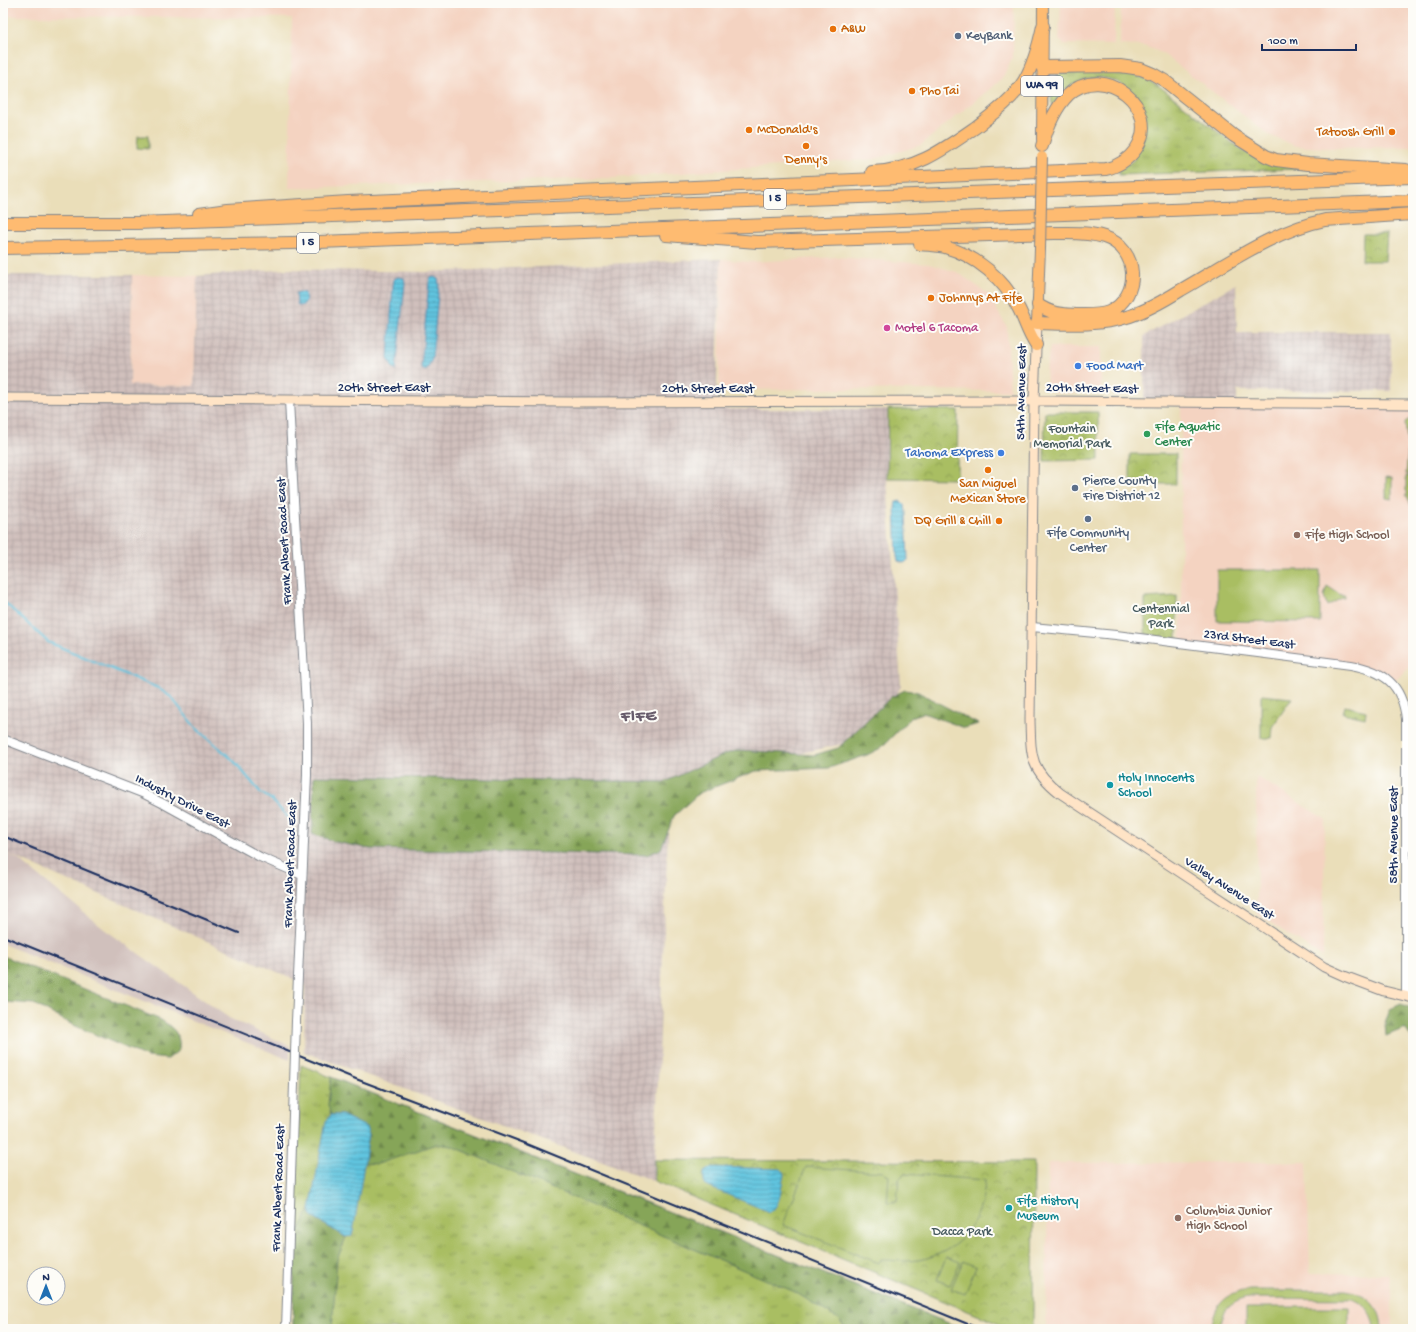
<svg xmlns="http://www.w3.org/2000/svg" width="1416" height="1332" viewBox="0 0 1416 1332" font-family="'Gochi Hand',sans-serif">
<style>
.built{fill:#f4d3c1}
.industrial{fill:url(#industrial-grid)}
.railway{fill:#d0c0bc}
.grass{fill:url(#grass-tufts);stroke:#627660}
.forest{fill:url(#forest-firs);stroke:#506a5b}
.park{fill:url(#park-crowns);stroke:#627660}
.pitch{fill:#a9be62;stroke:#627660}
.water{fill:url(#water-rules);stroke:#3e7a9e}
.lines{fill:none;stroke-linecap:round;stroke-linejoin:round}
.stream{stroke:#61c4df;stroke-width:2}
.tertiary-casing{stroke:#82868c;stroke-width:10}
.secondary-casing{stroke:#82868c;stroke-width:11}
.primary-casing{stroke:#82868c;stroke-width:12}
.motorway-casing{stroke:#82868c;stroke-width:14}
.tertiary{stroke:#fff;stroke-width:8}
.secondary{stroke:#ffe4c6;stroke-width:9}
.primary{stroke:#febb71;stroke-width:10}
.motorway{stroke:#febb71;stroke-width:12}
.rail{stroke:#1b2f5e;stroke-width:2}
.tertiary-bridge-casing{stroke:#82868c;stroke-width:10;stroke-linecap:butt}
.primary-bridge-casing{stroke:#82868c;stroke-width:12;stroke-linecap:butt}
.tertiary-bridge{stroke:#fff;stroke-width:8}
.primary-bridge{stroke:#febb71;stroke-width:10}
.food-dot{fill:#e8710a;stroke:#fdfcf7;stroke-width:1.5}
.service-dot{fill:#5c6f8a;stroke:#fdfcf7;stroke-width:1.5}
.hotel-dot{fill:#d1479c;stroke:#fdfcf7;stroke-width:1.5}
.shop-dot{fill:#3f7fe0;stroke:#fdfcf7;stroke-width:1.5}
.leisure-dot{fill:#2e9e5b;stroke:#fdfcf7;stroke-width:1.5}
.education-dot{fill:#8d6e63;stroke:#fdfcf7;stroke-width:1.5}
.culture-dot{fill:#0f9aa8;stroke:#fdfcf7;stroke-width:1.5}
.labels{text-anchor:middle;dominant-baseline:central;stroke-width:4;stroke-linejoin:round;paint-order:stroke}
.shield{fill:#fdfcf7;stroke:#5f6c8c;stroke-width:1}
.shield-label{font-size:12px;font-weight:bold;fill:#1b2f5e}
.food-label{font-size:13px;fill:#c56008;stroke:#fdfcf7;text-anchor:start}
.service-label{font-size:13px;fill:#4e5e75;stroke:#fdfcf7;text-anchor:start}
.hotel-label{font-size:13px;fill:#b23c85;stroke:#fdfcf7;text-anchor:start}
.shop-label{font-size:13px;fill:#366cbe;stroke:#fdfcf7;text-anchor:start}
.street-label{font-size:13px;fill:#1b2f5e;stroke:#fdfcf7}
.leisure-label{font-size:13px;fill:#27864d;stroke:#fdfcf7;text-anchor:start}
.park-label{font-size:13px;fill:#465a5f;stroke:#fdfcf7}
.education-label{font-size:13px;fill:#785e54;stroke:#fdfcf7;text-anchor:start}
.culture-label{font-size:13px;fill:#0d838f;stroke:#fdfcf7;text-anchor:start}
.district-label{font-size:17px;font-weight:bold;letter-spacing:1px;fill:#675c6b;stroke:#fdfcf7}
</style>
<defs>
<pattern id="industrial-grid" width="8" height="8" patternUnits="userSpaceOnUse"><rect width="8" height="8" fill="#d0c0bc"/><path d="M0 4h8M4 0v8" fill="none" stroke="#b2a5a4"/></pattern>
<pattern id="grass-tufts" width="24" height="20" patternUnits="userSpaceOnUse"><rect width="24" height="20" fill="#a9be62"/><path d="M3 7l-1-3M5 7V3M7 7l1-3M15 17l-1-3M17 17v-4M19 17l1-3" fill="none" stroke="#899b54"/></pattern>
<pattern id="forest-firs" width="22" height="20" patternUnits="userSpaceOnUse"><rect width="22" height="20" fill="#86a558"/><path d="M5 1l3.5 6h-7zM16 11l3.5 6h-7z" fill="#6d874c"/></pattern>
<pattern id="park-crowns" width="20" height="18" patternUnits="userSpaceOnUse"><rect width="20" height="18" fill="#a9be62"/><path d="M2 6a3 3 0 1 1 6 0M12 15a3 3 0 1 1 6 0" fill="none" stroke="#899b54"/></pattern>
<pattern id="water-rules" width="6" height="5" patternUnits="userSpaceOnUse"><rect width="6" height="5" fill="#61c4df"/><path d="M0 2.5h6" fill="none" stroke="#4fa0b8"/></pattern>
</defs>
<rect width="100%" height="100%" fill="#fdfcf7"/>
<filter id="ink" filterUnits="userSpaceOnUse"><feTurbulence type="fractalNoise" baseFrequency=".025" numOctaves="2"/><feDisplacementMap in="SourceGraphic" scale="8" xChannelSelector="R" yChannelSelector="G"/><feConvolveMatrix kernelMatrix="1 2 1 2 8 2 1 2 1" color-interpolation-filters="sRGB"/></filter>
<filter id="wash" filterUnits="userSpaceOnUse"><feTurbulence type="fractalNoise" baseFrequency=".012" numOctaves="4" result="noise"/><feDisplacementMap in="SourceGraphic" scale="16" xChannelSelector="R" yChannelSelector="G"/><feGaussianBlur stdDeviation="0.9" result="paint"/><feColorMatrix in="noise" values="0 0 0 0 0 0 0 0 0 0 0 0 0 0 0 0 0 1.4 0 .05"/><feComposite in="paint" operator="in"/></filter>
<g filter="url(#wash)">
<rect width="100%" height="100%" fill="#eadeb9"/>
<!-- built -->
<path class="built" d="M 3,3 L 1014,3 L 1013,56 L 1002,79 L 921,145 L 875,159 L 613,178 L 289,188 L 292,18 L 3,16 Z
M 1061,3 L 1115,3 L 1114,45 L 1064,44 L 1059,40 Z
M 1121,3 L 1413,3 L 1413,147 L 1324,148 L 1296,146 L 1269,135 L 1162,53 L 1144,46 L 1120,45 Z
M 837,257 L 929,264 L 957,272 L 987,293 L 1007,327 L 1010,391 L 831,389 L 719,390 L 721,259 L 750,262 Z
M 132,275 L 197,276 L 194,386 L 130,385 Z
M 1050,347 L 1101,347 L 1101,393 L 1055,393 L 1047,385 L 1046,369 Z
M 1181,403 L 1413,404 L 1413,663 L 1392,684 L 1376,671 L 1181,643 Z
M 1256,776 L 1325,819 L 1323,957 L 1257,914 Z
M 1307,1162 L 1310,1273 L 1389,1274 L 1392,1290 L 1392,1329 L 1046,1329 L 1048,1163 Z"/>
<!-- industrial -->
<path class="industrial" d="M 721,259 L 716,409 L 888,409 L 887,478 L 901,686 L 874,737 L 670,782 L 654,1181 L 304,1052 L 305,984 L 3,852 L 3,275 L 132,275 L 130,385 L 198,386 L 194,386 L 197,276 L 287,269 L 426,272 Z
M 1236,284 L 1237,332 L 1391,332 L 1391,391 L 1237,391 L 1237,403 L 1144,402 L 1144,336 Z"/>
<!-- railway -->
<path class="railway" d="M 3,852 L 18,859 L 104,929 L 229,1018 L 290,1046 L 290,1060 L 3,944 Z"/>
<!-- grass -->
<path class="grass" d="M 1065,72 C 1095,73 1134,68 1159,86 L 1240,149 L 1252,156 L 1262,160 L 1296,167 L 1296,169 L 1119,175 L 1119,170 L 1134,160 L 1142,106 C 1129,80 1098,69 1072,85 C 1064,89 1059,98 1053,105 C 1050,100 1051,85 1054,79 C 1056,75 1060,73 1065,72 Z
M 1413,417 L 1413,474 L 1406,474 L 1408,450 L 1405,422 Z
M 1406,476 L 1413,476 L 1413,510 L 1406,494 L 1408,492 L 1406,491 Z
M 1386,477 L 1392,478 L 1392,499 L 1386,498 Z
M 301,1065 L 963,1329 L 293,1329 L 296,1189 Z"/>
<!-- forest -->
<path class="forest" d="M 905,690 L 918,692 L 978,724 L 965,728 L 923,713 L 911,717 L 881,748 L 867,755 L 829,768 L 756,771 L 699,793 L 674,816 L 661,849 L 647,855 L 370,849 L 336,842 L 312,834 L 314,776 L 665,782 L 725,754 L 739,750 L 814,755 L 838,748 L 891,697 Z
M 3,956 L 161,1020 C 174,1028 181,1035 179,1050 L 168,1059 L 147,1057 L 71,1024 L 34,1004 L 3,1002 Z
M 1401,1004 L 1413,1009 L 1413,1041 L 1405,1028 L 1386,1036 L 1385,1024 L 1390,1009 Z
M 331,1077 L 963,1329 L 846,1329 L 838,1319 L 795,1292 L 452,1146 L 436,1144 L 378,1164 L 364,1163 L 369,1134 L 342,1115 L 331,1115 L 328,1105 Z
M 310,1209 L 312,1217 L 346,1237 L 337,1260 L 332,1329 L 293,1329 L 295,1236 L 300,1229 Z"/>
<!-- park -->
<path class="park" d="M 138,136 L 148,136 L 148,149 L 137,148 Z
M 1363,234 L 1387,234 L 1385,261 L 1362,261 Z
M 888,409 L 958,410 L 957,479 L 887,478 Z
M 1045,412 L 1098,412 L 1099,460 L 1044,461 Z
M 1130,454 L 1176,454 L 1176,484 L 1130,484 Z
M 1177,596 L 1177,640 L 1145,634 L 1145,598 Z
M 1261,695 L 1292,698 L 1272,727 L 1271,738 L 1261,738 Z
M 1345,706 L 1366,711 L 1365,718 L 1343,713 Z
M 654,1160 L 1034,1162 L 1033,1329 L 1011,1329 L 654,1181 Z"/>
<!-- pitch -->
<path class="pitch" d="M 1217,570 L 1320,570 L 1320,622 L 1217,621 Z
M 1327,586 L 1341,595 L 1345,595 L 1345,598 L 1342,598 L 1327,606 L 1324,596 Z
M 806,1167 L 884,1172 L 889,1176 L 887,1202 L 897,1202 L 899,1179 L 904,1174 L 985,1180 C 983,1222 960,1253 918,1260 C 906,1262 893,1260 881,1260 L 879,1263 L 783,1225 Z
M 946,1257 L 960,1262 L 950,1285 L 937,1280 Z
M 963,1261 L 976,1267 L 965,1294 L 951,1289 Z
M 1249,1290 L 1346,1290 C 1369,1294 1381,1306 1382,1329 L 1374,1329 C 1373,1314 1366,1305 1352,1299 L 1249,1298 C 1232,1301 1220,1311 1221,1329 L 1212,1329 C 1213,1305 1226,1293 1249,1290 Z
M 1246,1307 L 1349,1307 L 1349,1329 L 1246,1329 Z"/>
<!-- water -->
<path class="water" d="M 398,277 L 404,278 L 405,283 L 396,370 L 392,367 L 388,358 L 393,286 L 394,279 Z
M 434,277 L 438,279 L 439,284 L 432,359 L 427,369 L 422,370 L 421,367 L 429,283 L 430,278 Z
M 300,292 L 305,293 L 306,301 L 303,305 L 300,306 L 297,304 L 296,293 Z
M 901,501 L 905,505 L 906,513 L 908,560 L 904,563 L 898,561 L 897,557 L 895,508 L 896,502 Z
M 331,1115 L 342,1115 L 366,1127 L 369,1134 L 353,1232 L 351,1236 L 346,1237 L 312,1217 L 310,1209 L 326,1121 Z
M 712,1167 L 781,1169 L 783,1171 L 784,1175 C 781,1187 781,1206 770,1212 L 704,1185 L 704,1172 Z"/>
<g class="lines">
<!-- stream -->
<path class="stream" d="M 3,601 L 48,642 L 158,688 L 171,697 L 195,727 L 233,760 L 261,793 L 272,800 L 294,824"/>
</g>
</g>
<g filter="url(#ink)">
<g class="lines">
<defs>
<path id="tertiary" d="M 289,400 L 294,500 L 307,723 L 307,775 L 296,1021
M 1032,627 L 1116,635 L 1351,665 C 1384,671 1402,684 1406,719 L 1406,996
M 3,739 L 142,793 L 162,803 L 260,857 L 302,875
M 286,1329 L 294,1084"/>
<path id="secondary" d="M 1037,323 L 1034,401 L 1030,720 C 1031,757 1030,769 1060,793 L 1324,967 L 1344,976 L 1384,991 L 1413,998
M 3,398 L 570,402 L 1049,401 L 1413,404"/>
<path id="primary" d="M 1042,139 L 1043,3
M 1037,323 L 1040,249"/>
<path id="motorway" d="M 1042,67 L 1120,66 L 1141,69 L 1153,74 L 1165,81 L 1234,136 L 1266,156 L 1276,160 L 1308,164 L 1406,170
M 872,172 C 914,171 943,150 976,127 C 994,113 1012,100 1024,81 C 1034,64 1039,45 1043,26
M 199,214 L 228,210 L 348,202 L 1106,169 C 1119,166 1128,160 1136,149 C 1163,108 1104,61 1068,95 C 1054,109 1047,128 1042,146
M 3,223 L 137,223 L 1413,177
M 666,235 L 757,242 L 1055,233 C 1071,233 1088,232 1104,237 C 1139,248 1142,296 1109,312 C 1098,316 1086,315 1076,315 C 1060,314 1052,314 1038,305
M 920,244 C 928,245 937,245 945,247 C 977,256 1004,279 1019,309 C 1025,321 1028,333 1036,345
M 3,248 L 292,243 L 1413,201
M 1037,323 C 1068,324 1100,326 1130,316 C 1148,310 1165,300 1181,290 C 1227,264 1273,231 1325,220 L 1413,214"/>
</defs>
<!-- tertiary casing -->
<use href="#tertiary" class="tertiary-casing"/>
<!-- secondary casing -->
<use href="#secondary" class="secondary-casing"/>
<!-- primary casing -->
<use href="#primary" class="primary-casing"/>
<!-- motorway casing -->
<use href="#motorway" class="motorway-casing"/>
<!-- tertiary -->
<use href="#tertiary" class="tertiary"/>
<!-- secondary -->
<use href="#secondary" class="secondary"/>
<!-- primary -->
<use href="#primary" class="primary"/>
<!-- motorway -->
<use href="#motorway" class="motorway"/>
<!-- rail -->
<path class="rail" d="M 3,836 L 239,933
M 3,936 L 356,1079 L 527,1144 L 980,1329"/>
<defs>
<path id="tertiary-bridge" d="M 294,1084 L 296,1021"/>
<path id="primary-bridge" d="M 1040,249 L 1042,157"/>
</defs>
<!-- tertiary-bridge casing -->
<use href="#tertiary-bridge" class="tertiary-bridge-casing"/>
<!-- primary-bridge casing -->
<use href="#primary-bridge" class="primary-bridge-casing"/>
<!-- tertiary-bridge -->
<use href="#tertiary-bridge" class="tertiary-bridge"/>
<!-- primary-bridge -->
<use href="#primary-bridge" class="primary-bridge"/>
</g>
</g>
<!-- markers -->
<g class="food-dot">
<circle cx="833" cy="29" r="4"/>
<circle cx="912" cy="91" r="4"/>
<circle cx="749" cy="130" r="4"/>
<circle cx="1392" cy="132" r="4"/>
<circle cx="806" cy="146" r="4"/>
<circle cx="931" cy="298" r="4"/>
<circle cx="988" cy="470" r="4"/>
<circle cx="999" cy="521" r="4"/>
</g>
<g class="service-dot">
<circle cx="958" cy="36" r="4"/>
<circle cx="1075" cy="488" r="4"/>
<circle cx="1088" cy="519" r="4"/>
</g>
<circle class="hotel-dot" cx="887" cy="328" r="4"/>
<g class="shop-dot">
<circle cx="1078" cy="366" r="4"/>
<circle cx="1001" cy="453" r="4"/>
</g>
<circle class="leisure-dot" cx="1147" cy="434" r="4"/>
<g class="education-dot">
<circle cx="1297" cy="535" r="4"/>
<circle cx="1178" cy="1218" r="4"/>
</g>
<g class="culture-dot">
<circle cx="1110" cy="785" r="4"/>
<circle cx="1009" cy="1208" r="4"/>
</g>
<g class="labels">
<!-- shield labels -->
<g class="shield">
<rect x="1021" y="76" width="42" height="20" rx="3"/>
<rect x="764" y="189" width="22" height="20" rx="3"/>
<rect x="297" y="233" width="22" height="20" rx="3"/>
</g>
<g class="shield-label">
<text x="1042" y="86">WA 99</text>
<text x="775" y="199">I 5</text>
<text x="308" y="243">I 5</text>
</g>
<!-- food labels -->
<g class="food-label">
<text x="841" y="29">A&amp;W</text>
<text x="920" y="91">Pho Tai</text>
<text x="757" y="130">McDonald's</text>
<text x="1384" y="132" text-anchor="end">Tatoosh Grill</text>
<text x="806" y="160" text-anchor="middle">Denny's</text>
<text x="939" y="298">Johnnys At Fife</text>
<text x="988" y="484" text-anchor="middle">San Miguel<tspan x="988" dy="15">Mexican Store</tspan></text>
<text x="991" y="521" text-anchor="end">DQ Grill &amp; Chill</text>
</g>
<!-- service labels -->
<g class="service-label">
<text x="966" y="36">KeyBank</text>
<text x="1083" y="481">Pierce County<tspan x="1083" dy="15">Fire District 12</tspan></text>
<text x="1088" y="533" text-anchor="middle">Fife Community<tspan x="1088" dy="15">Center</tspan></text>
</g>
<!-- hotel labels -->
<g class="hotel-label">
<text x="895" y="328">Motel 6 Tacoma</text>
</g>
<!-- shop labels -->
<g class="shop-label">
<text x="1086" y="366">Food Mart</text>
<text x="993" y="453" text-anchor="end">Tahoma Express</text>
</g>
<!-- street labels -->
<g class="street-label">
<text x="384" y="388">20th Street East</text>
<text x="708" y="389">20th Street East</text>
<text transform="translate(1092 389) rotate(1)">20th Street East</text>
<text transform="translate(1022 392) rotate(-89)">54th Avenue East</text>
<text transform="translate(285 541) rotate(-93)">Frank Albert Road East</text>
<text transform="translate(1249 640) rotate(7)">23rd Street East</text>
<text transform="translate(182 802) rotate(27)">Industry Drive East</text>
<text transform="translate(1394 835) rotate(-90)">58th Avenue East</text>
<text transform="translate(291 864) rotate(-88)">Frank Albert Road East</text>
<text transform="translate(1229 889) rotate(33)">Valley Avenue East</text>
<text transform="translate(279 1188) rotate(-88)">Frank Albert Road East</text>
</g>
<!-- leisure labels -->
<g class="leisure-label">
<text x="1155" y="427">Fife Aquatic<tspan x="1155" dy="15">Center</tspan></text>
</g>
<!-- park labels -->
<g class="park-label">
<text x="1072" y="429">Fountain<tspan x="1072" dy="15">Memorial Park</tspan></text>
<text x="1161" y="609">Centennial<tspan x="1161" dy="15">Park</tspan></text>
<text x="962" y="1232">Dacca Park</text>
</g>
<!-- education labels -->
<g class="education-label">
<text x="1305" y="535">Fife High School</text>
<text x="1186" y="1211">Columbia Junior<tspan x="1186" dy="15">High School</tspan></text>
</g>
<!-- culture labels -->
<g class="culture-label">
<text x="1118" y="778">Holy Innocents<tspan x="1118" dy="15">School</tspan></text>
<text x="1017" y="1201">Fife History<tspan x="1017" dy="15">Museum</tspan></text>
</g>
<!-- district labels -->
<g class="district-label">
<text x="639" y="717">FIFE</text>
</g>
</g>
<!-- margin -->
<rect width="1416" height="1332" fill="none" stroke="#fdfcf7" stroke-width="16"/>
<!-- north arrow -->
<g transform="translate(46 1286)"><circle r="19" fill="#fdfcf7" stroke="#a3aaba"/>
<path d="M0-3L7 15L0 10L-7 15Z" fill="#1f6fb2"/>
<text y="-6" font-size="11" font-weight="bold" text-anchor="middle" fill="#1b2f5e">N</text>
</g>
<!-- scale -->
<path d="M1262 44v6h94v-6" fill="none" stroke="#1b2f5e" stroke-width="2"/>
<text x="1268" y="44" font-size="12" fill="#1b2f5e" stroke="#fdfcf7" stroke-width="3" paint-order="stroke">100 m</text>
</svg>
